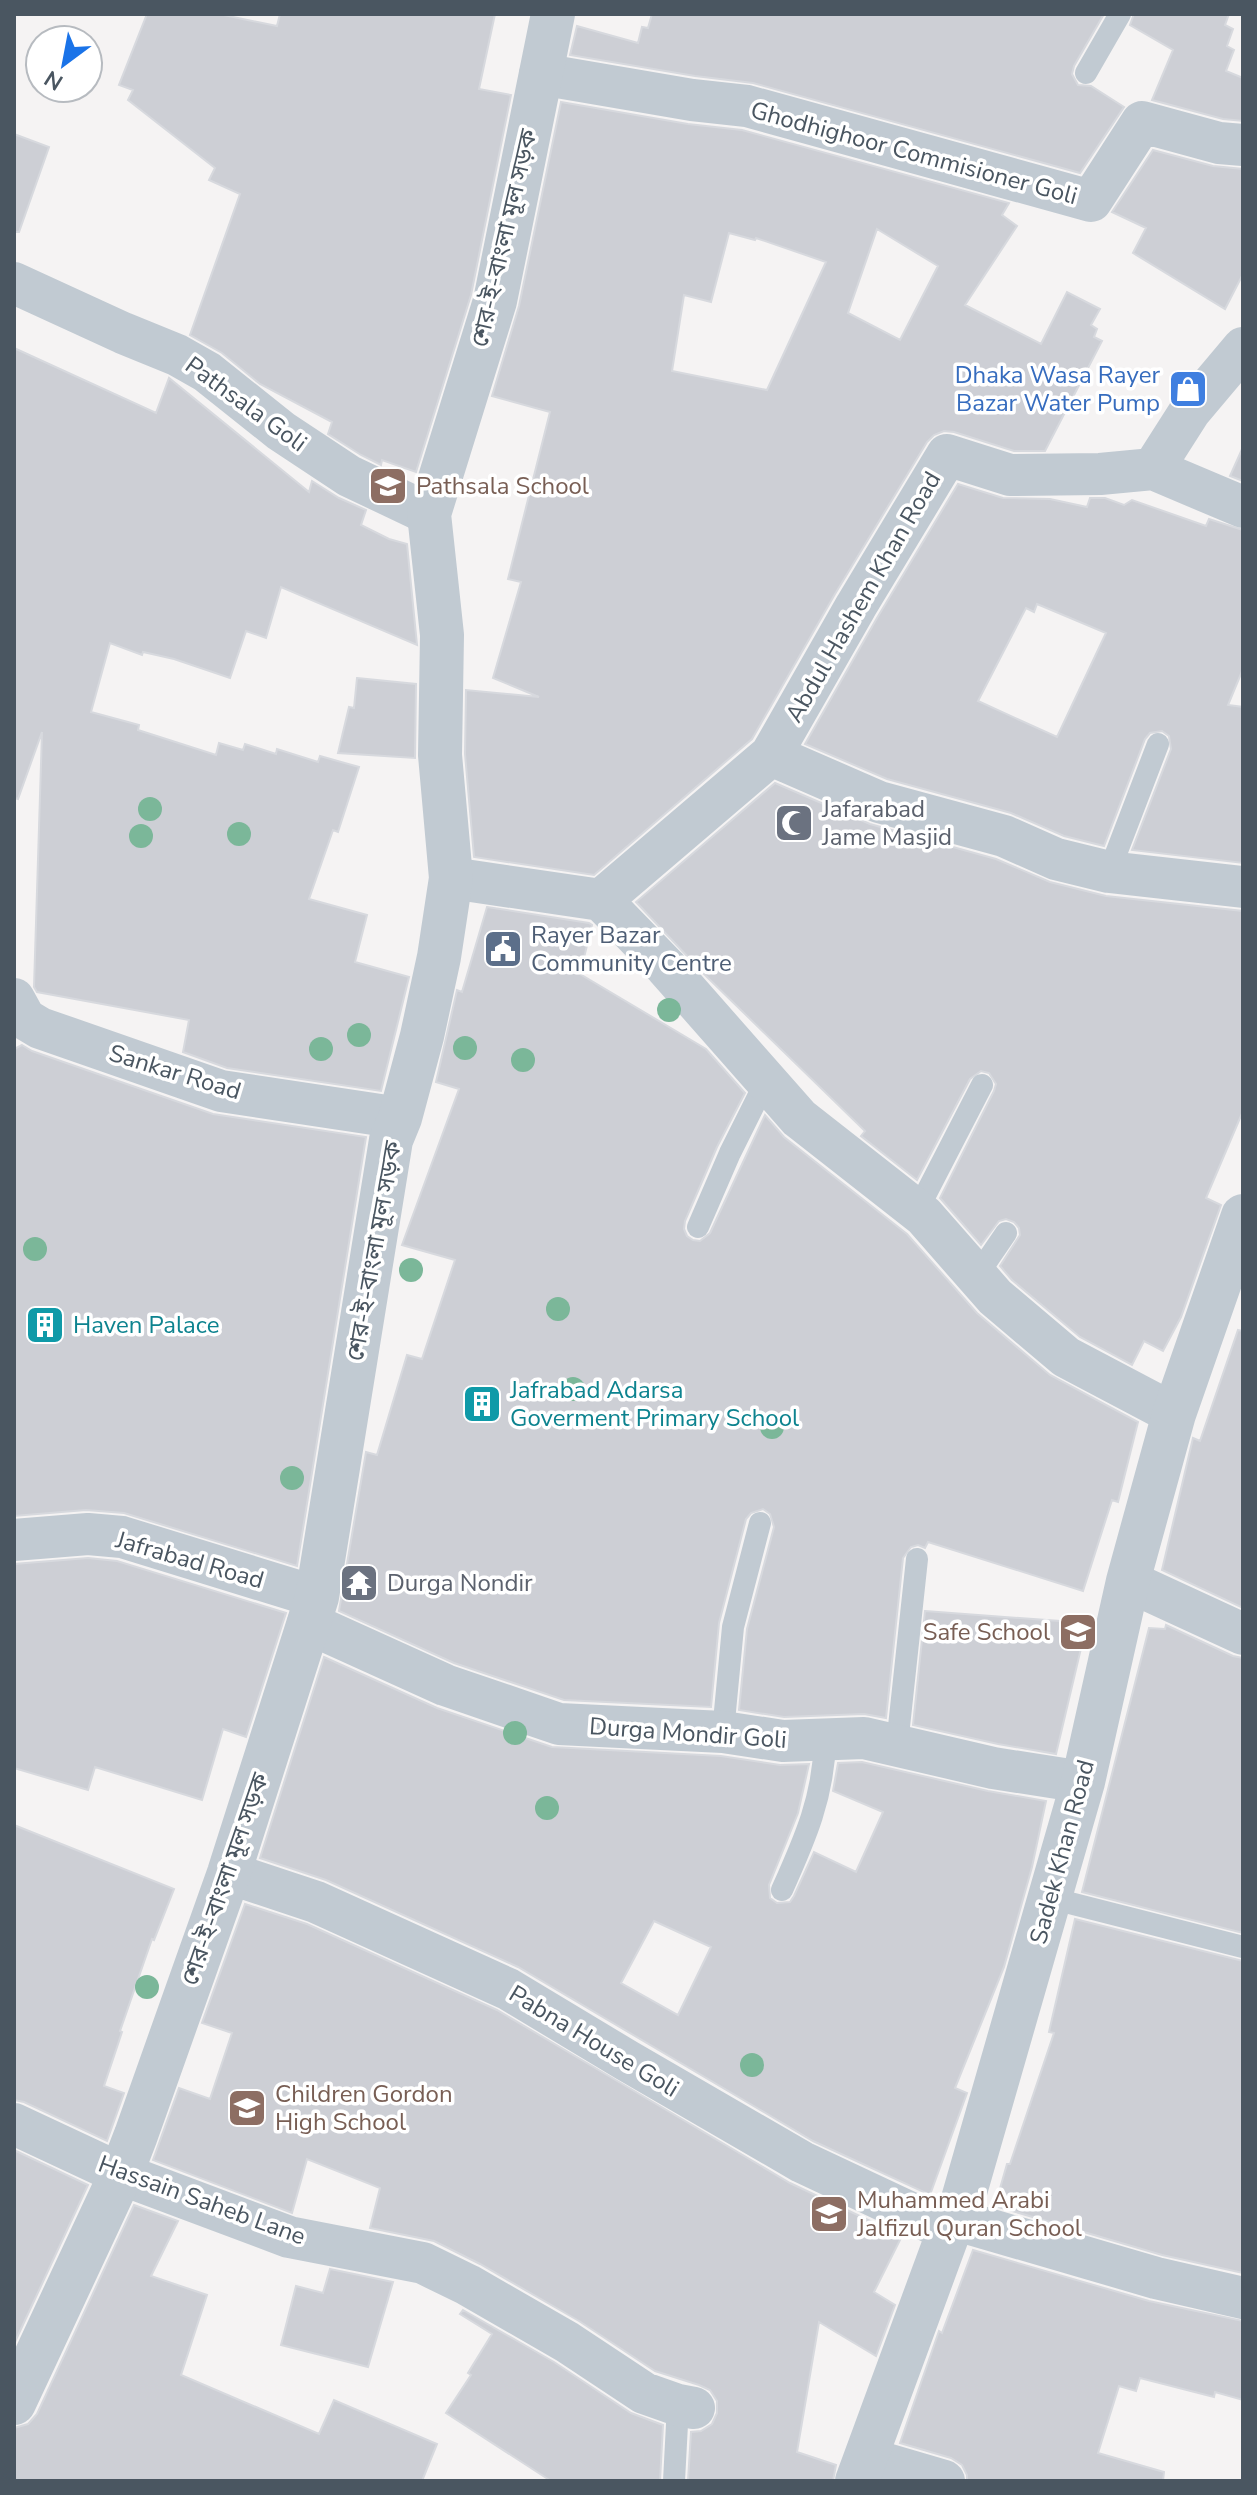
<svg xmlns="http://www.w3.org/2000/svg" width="1257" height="2495" viewBox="0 0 1257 2495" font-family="'Nunito Sans','Noto Sans Bengali',sans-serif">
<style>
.building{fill:#cdcfd5;stroke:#d7d9de;stroke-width:2;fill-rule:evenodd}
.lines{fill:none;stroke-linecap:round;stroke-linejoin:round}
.service{stroke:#c1cad2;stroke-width:22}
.minor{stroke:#c1cad2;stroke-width:42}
.tertiary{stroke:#c1cad2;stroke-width:44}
.tree{fill:#7bb799}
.labels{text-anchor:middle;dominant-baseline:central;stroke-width:7;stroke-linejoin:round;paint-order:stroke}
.street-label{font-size:24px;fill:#4a5661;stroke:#fff}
.shop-label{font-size:24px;fill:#366cbe;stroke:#fff;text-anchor:end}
.education-label{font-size:24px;fill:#785e54;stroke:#fff;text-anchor:start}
.worship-label{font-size:24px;fill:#5b616d;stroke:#fff;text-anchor:start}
.service-label{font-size:24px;fill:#4e5e75;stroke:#fff;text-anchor:start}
.culture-label{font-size:24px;fill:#0d838f;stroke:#fff;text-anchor:start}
</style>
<rect width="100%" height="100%" fill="#f5f3f3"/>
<!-- building -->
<path class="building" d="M 147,14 L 219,14 L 277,26 L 280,14 L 495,14 L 479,89 L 511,95 L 471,295 L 416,472 L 382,460 L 381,465 L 361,455 L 328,434 L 332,422 L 260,384 L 222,353 L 190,335 L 240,194 L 209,180 L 215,168 L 128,100 L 133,90 L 119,85 Z
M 652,14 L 1104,14 L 1074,66 L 1072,74 L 1078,85 L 1091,86 L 1124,107 L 1080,173 L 753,83 L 695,76 L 570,55 L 577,26 L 638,43 L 642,27 L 648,28 Z
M 1134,14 L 1229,14 L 1225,25 L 1233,29 L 1227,46 L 1234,50 L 1226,71 L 1243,78 L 1243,121 L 1223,119 L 1152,100 L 1173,50 L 1130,25 Z
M 561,102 L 688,124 L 742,130 L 1009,203 L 1002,215 L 1017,226 L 965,305 L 1041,344 L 1067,292 L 1100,309 L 1091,325 L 1097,329 L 1094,337 L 1102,341 L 1045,451 L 1014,451 L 954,432 L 944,431 L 934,435 L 927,442 L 835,594 L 752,739 L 594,875 L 474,857 L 465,754 L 466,690 L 539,697 L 493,678 L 521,582 L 508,579 L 550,412 L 492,396 L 519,306 ZM 877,229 L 938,266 L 900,340 L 848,313 ZM 729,233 L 755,240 L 756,238 L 826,262 L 767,390 L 672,371 L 684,295 L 711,302 Z
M 14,134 L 49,147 L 19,232 L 14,232 Z
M 1153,150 L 1213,166 L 1243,169 L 1243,274 L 1225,309 L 1133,253 L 1146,228 L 1112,212 Z
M 14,348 L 156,413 L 169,378 L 309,492 L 312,481 L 339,498 L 366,510 L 361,525 L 389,539 L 407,544 L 417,645 L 281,587 L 266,638 L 246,631 L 230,678 L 174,659 L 143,652 L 142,655 L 110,643 L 91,712 L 139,725 L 138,730 L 216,755 L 219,743 L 243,750 L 245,744 L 276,754 L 277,749 L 318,762 L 320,756 L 359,767 L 338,832 L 333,830 L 309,899 L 367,915 L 355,962 L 409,977 L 381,1091 L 227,1068 L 183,1052 L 189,1020 L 37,992 L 34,987 L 42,732 L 18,799 L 14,798 Z
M 1243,447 L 1243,481 L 1230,476 Z
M 958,484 L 1003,498 L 1050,499 L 1087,507 L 1090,498 L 1105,498 L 1124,505 L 1132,500 L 1206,526 L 1209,519 L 1243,530 L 1243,669 L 1228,705 L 1243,707 L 1243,863 L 1132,850 L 1171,749 L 1169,736 L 1162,731 L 1150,733 L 1145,739 L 1104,846 L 1064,836 L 1011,813 L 887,779 L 805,744 L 877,618 ZM 1037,604 L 1106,633 L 1057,737 L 978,701 L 1026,608 L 1034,612 Z
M 357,678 L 416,684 L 415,758 L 338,753 L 349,707 L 354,708 Z
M 775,783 L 870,824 L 996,859 L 1050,882 L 1106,896 L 1243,911 L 1243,1111 L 1206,1198 L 1221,1205 L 1181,1317 L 1163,1351 L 1144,1341 L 1132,1365 L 1080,1337 L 1012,1280 L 1000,1266 L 1020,1235 L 1019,1228 L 1014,1222 L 1006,1219 L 999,1221 L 981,1245 L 940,1198 L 994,1091 L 996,1084 L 989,1073 L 981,1071 L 970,1079 L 917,1180 L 861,1136 L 865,1131 L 706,976 L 636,902 Z
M 487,907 L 589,923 L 592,925 L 580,974 L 706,1049 L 745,1093 L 717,1147 L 685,1221 L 684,1229 L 687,1236 L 693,1240 L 700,1241 L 710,1233 L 765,1115 L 784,1137 L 907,1234 L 977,1313 L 1050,1375 L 1138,1422 L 1118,1502 L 1112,1500 L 1083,1591 L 928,1542 L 925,1548 L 918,1545 L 911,1547 L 903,1558 L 886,1718 L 864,1714 L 784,1717 L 739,1710 L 747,1629 L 774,1527 L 770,1514 L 763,1509 L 751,1513 L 746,1519 L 719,1623 L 711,1707 L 564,1700 L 454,1663 L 339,1611 L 366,1452 L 377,1455 L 407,1355 L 422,1359 L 455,1260 L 402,1245 L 459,1089 L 436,1082 L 457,990 L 462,992 Z
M 22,1045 L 32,1051 L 213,1114 L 366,1137 L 297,1566 L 124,1513 L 86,1510 L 14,1516 L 14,1049 Z
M 1238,1330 L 1243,1331 L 1243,1608 L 1162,1570 L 1193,1438 L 1200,1441 Z
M 88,1558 L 117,1561 L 286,1613 L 246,1737 L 223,1729 L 202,1800 L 95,1767 L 88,1790 L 14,1768 L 14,1564 Z
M 925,1611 L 1087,1623 L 1056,1754 L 998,1744 L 913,1725 Z
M 1166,1625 L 1233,1656 L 1243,1658 L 1243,1933 L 1082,1892 L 1149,1628 L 1165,1629 Z
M 324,1657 L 437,1708 L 552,1747 L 721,1756 L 780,1765 L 809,1764 L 798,1813 L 769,1885 L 770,1898 L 777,1903 L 790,1902 L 794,1896 L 814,1852 L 856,1872 L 883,1812 L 833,1791 L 838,1763 L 862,1762 L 988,1791 L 1046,1801 L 1032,1867 L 1004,1967 L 955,2088 L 967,2093 L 930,2195 L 813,2141 L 518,1967 L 326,1880 L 260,1858 ZM 654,1921 L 711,1947 L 678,2015 L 621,1983 Z
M 14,1825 L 174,1889 L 154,1940 L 152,1939 L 120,2031 L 122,2032 L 104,2086 L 124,2093 L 107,2141 L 24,2102 L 14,2100 Z
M 245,1904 L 307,1924 L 497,2010 L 790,2183 L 902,2236 L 874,2292 L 895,2305 L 876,2356 L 819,2322 L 797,2452 L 836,2465 L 833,2481 L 688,2481 L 691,2432 L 701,2431 L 712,2424 L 717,2413 L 717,2401 L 710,2390 L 699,2385 L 655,2371 L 579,2321 L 480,2264 L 434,2241 L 370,2228 L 380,2188 L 307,2159 L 292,2213 L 153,2160 L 179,2088 L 210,2099 L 232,2033 L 202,2023 Z
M 1075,1919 L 1243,1961 L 1243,2273 L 1162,2255 L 995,2206 L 1007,2164 L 1010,2164 L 1054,2033 L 1049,2032 Z
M 14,2150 L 88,2185 L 14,2344 Z
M 134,2205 L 178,2221 L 151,2276 L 207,2295 L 181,2375 L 319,2434 L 334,2400 L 437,2444 L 422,2481 L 14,2481 L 14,2428 L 28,2424 L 37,2414 Z
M 973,2250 L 1149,2301 L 1243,2321 L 1243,2400 L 1215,2392 L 1214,2397 L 1140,2378 L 1136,2391 L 1119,2386 L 1098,2453 L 1164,2472 L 1163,2481 L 967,2481 L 967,2475 L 962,2465 L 951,2458 L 900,2443 L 939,2331 L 942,2333 Z
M 330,2269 L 393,2282 L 368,2367 L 281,2345 L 296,2286 L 323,2293 Z
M 463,2310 L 554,2362 L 631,2413 L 663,2425 L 660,2481 L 551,2481 L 446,2413 L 471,2375 L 468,2373 L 492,2334 L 460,2314 Z"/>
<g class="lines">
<!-- service -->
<path class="service" d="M 1086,73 L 1120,14
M 1109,872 L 1158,744
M 917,1211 L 982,1085
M 698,1227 L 730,1153 L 766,1081
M 976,1277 L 1006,1233
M 723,1732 L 733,1627 L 760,1523
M 897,1745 L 917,1559
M 782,1890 C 805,1839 824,1796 825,1739
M 1050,1898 L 1243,1947
M 674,2481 L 678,2405"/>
<!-- minor -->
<path class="minor" d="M 540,74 L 692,100 L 747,106 L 1091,201 L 1142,122 L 1219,143 L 1243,145
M 14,283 L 123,333 L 177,355 L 207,372 L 281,431 L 349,476 L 429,514
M 1243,348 L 1190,411 L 1153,469 L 1243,507
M 771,755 L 856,606 L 947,455 L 1010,475 L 1100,474 L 1153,469
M 451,878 L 601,900 L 666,967 L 799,1118 L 924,1216 L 995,1297 L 1066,1357 L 1174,1414
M 601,900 L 771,755 L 879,802 L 1004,836 L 1056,859 L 1109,872 L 1243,887
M 14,999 L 25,1019 L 40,1028 L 221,1091 L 400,1118
M 14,1540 L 88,1534 L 122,1537 L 317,1597
M 1128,1581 L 1243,1634
M 308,1623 L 445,1685 L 559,1724 L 723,1732 L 783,1741 L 864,1738 L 993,1768 L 1083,1782
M 229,1873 L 316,1902 L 508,1989 L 626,2060 L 802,2162 L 949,2231
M 14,2124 L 121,2174 L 289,2237 L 423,2263 L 468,2285 L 567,2342 L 644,2393 L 678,2405 L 694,2408
M 957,2220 L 1156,2278 L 1243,2298
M 860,2472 L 886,2464 L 944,2481"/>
<!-- tertiary -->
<path class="tertiary" d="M 14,2403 L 121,2174 L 136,2135 L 229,1873 L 317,1597 L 391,1140 L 400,1118 L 422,1036 L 439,957 L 451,878 L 440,755 L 442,635 L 429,514 L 495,301 L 553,14
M 857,2481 L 949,2231 L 957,2220 L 1083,1782 L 1128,1581 L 1174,1414 L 1243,1216"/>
</g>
<!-- trees -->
<g class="tree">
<circle cx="150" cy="809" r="12"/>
<circle cx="239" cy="834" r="12"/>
<circle cx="141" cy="836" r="12"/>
<circle cx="669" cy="1010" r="12"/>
<circle cx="359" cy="1035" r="12"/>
<circle cx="465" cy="1048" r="12"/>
<circle cx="321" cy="1049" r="12"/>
<circle cx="523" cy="1060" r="12"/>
<circle cx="35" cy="1249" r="12"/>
<circle cx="411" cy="1270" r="12"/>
<circle cx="558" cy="1309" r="12"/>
<circle cx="573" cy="1389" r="12"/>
<circle cx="772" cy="1427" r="12"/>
<circle cx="292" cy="1478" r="12"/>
<circle cx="515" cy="1733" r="12"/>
<circle cx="547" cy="1808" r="12"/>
<circle cx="147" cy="1987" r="12"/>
<circle cx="752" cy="2065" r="12"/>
</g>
<!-- icons -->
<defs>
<symbol id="shop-square" viewBox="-11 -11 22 22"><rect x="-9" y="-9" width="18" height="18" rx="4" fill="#3f7fe0" stroke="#fff"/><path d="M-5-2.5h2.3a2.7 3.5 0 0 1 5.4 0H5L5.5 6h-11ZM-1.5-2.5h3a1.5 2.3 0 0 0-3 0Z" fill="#fff"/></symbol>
<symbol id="school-square" viewBox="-11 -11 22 22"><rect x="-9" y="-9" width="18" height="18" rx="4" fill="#8d6e63" stroke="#fff"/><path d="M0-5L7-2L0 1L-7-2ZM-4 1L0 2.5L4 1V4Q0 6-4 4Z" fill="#fff"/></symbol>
<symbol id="mosque-square" viewBox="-11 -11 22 22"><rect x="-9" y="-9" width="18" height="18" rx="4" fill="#6b7280" stroke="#fff"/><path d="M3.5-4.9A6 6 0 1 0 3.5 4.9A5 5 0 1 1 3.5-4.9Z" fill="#fff"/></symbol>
<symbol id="civic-square" viewBox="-11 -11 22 22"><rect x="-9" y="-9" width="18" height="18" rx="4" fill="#5c6f8a" stroke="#fff"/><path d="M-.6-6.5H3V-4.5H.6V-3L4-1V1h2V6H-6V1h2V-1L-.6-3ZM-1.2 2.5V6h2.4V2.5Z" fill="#fff"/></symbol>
<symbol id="building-square" viewBox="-11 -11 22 22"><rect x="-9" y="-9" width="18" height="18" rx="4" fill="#0f9aa8" stroke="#fff"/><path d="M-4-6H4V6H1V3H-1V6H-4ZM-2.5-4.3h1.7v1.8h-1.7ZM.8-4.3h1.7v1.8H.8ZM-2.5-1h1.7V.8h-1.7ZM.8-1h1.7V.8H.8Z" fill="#fff"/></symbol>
<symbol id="temple-square" viewBox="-11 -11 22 22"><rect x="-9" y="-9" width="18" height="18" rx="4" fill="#6b7280" stroke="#fff"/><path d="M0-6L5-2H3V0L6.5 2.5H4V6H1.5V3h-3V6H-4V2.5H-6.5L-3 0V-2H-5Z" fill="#fff"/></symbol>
</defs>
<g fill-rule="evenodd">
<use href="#shop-square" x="1166" y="367" width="44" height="44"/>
<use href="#school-square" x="366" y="464" width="44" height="44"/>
<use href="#mosque-square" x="772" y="801" width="44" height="44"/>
<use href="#civic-square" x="481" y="927" width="44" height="44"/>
<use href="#building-square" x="23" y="1303" width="44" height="44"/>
<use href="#building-square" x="460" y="1382" width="44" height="44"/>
<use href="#temple-square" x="337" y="1561" width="44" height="44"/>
<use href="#school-square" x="1056" y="1610" width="44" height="44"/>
<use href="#school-square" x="225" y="2086" width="44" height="44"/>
<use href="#school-square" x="807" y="2192" width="44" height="44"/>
</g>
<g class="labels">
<!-- street labels -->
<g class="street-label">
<text transform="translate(914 153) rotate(15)">Ghodhighoor Commisioner Goli</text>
<text transform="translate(504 238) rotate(-77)">শের-ই-বাংলা মূল সড়ক</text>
<text transform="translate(246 404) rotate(36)">Pathsala Goli</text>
<text transform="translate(863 597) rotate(-60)">Abdul Hashem Khan Road</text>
<text transform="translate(175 1072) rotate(17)">Sankar Road</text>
<text transform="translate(374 1251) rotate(-80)">শের-ই-বাংলা মূল সড়ক</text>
<text transform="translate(190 1560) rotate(16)">Jafrabad Road</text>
<text transform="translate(688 1733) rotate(4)">Durga Mondir Goli</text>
<text transform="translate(1062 1852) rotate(-75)">Sadek Khan Road</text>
<text transform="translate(225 1879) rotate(-71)">শের-ই-বাংলা মূল সড়ক</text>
<text transform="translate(594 2041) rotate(31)">Pabna House Goli</text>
<text transform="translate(202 2200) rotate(20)">Hassain Saheb Lane</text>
</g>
<!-- shop labels -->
<g class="shop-label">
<text x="1160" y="375">Dhaka Wasa Rayer<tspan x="1160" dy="28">Bazar Water Pump</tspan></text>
</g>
<!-- education labels -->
<g class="education-label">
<text x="416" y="486">Pathsala School</text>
<text x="1050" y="1632" text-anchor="end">Safe School</text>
<text x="275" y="2094">Children Gordon<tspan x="275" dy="28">High School</tspan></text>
<text x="857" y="2200">Muhammed Arabi<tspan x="857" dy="28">Jalfizul Quran School</tspan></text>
</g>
<!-- worship labels -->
<g class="worship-label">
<text x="822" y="809">Jafarabad<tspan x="822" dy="28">Jame Masjid</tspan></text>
<text x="387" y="1583">Durga Nondir</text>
</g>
<!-- service labels -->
<g class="service-label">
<text x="531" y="935">Rayer Bazar<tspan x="531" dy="28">Community Centre</tspan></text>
</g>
<!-- culture labels -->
<g class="culture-label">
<text x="73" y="1325">Haven Palace</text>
<text x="510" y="1390">Jafrabad Adarsa<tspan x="510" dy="28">Goverment Primary School</tspan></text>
</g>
</g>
<!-- border -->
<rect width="1257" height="2495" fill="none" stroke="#4a5661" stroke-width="32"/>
<!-- north arrow -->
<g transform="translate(64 64) rotate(212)"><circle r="38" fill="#ffffff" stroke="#b7bbc0" stroke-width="2"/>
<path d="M0-6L14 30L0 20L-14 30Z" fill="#1a73e8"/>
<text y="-12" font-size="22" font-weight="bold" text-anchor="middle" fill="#4a5661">N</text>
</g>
</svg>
